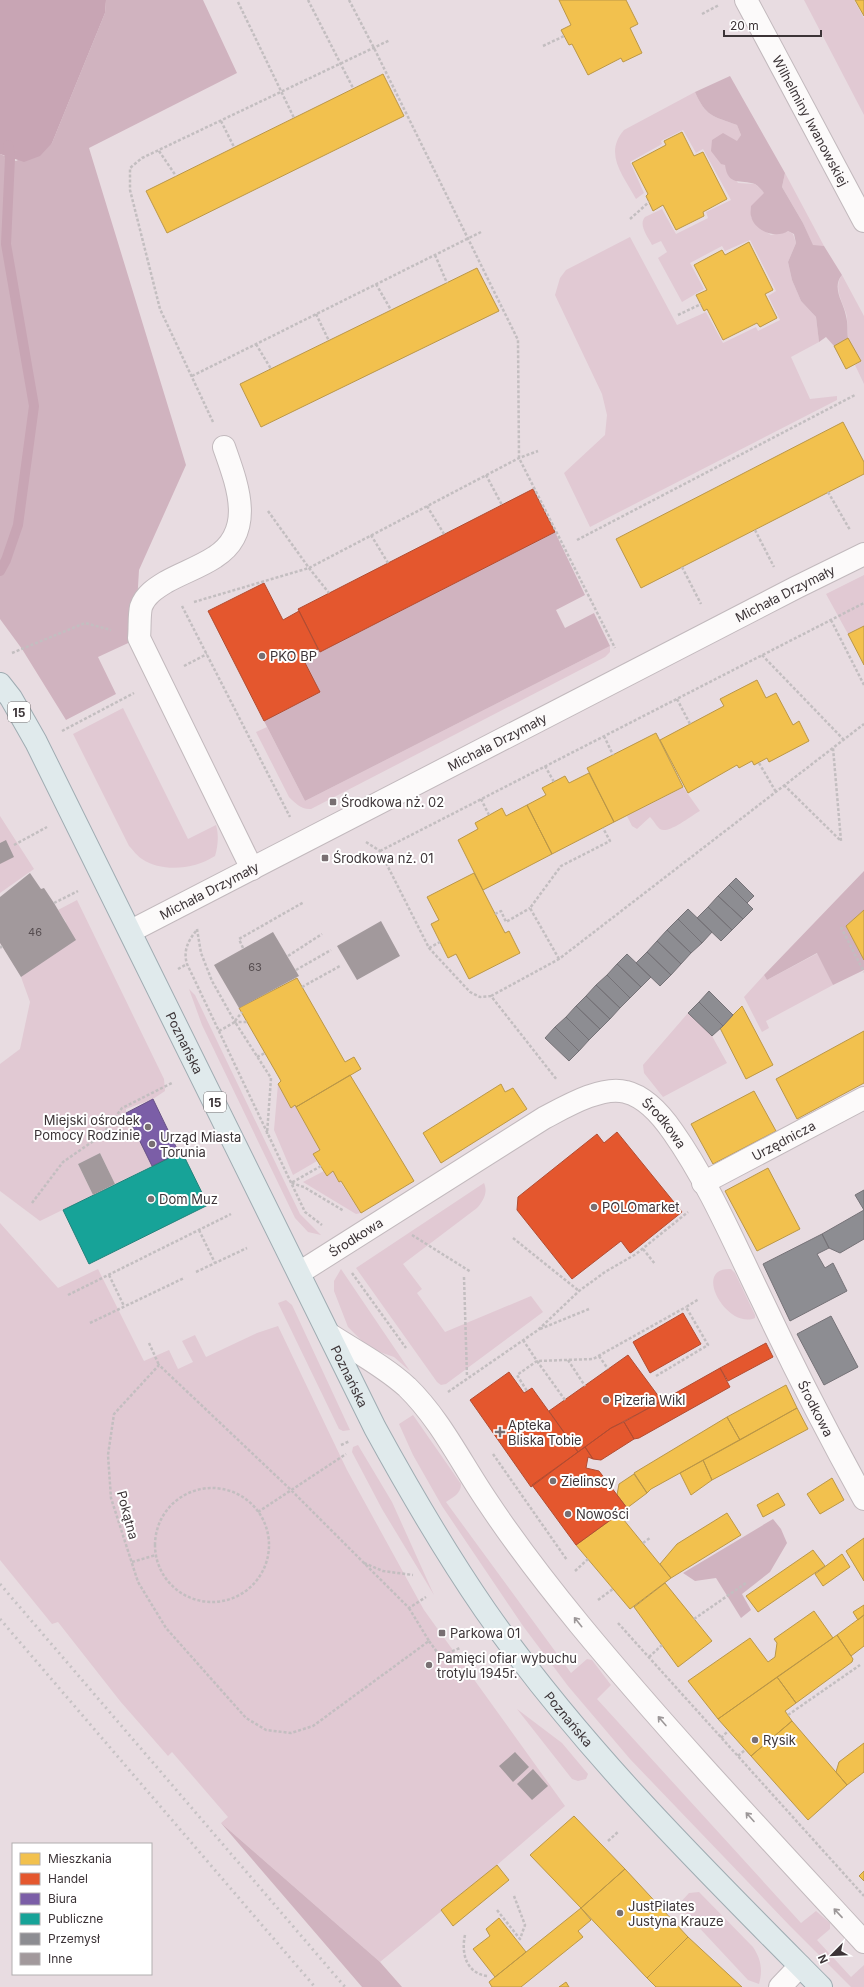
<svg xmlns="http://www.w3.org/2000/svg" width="864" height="1987" viewBox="0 0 864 1987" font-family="Inter,sans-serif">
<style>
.green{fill:#e1c9d3}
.forest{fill:#d0b3bf}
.water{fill:#c8a5b4}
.homes{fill:#f2c14e;stroke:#bb9747}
.shops{fill:#e4572e;stroke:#b24c31}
.offices{fill:#7b5ea7;stroke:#685185}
.public{fill:#17a398;stroke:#22827b}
.industry{fill:#8d8d92;stroke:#757277}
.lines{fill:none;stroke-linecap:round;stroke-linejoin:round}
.stream{stroke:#c8a5b4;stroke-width:10}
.building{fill:#a2999c}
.minor-casing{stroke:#c2b9bd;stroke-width:24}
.major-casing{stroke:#9facb2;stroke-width:24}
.path{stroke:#c3bec0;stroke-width:2.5;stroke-dasharray:3 2;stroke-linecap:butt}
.minor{stroke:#fcfafa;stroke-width:22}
.major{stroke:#e0eaec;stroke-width:22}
.rail{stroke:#c6c2c4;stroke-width:3;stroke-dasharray:2 4;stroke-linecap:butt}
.oneway{stroke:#9c9798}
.poi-dot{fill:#786f72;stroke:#fff;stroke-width:1.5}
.labels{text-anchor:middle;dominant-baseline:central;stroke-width:4;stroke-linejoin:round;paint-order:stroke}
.number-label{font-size:11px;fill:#564d50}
.shield{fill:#fff;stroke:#767173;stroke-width:1}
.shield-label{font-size:12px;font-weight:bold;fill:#3c3437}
.street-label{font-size:13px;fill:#3c3437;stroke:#fff}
.poi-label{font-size:13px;fill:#3c3437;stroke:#fff;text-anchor:start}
</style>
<rect width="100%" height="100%" fill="#e8dce1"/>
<!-- green -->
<path class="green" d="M 804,0 L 854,0 L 864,18 L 864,115 Z
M 695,92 C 706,117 713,116 737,125 L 741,135 L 725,165 L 738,183 L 755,184 L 765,193 L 751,217 L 757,226 L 771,235 L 788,231 L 793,234 L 796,243 L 788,262 L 792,280 L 801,301 L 816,317 L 819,342 L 791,357 L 810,399 L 837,396 L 837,400 L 590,527 L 564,473 L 605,435 L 607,415 L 602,394 L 555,295 L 560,278 L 566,270 L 630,237 L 677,325 L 706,312 L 723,343 L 756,327 L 758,331 L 780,320 L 768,296 L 776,291 L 750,240 L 725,251 L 722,246 L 690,263 L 704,289 L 682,302 L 658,258 L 667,252 L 661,241 L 652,245 C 648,237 638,225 645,217 L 662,209 L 676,234 L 708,218 L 706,212 L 731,200 L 703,149 L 696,153 L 683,130 L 661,141 L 662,144 L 630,162 L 644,193 L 636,199 C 624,176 603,154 624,130 Z
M 785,173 L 824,246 L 813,246 L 803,223 L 782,187 Z
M 842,275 L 864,316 L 864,384 L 855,365 L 861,361 C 857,354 849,344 848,336 C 847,329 848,320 846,313 C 842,301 833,287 842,275 Z
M 864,575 L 864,626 L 848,634 L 826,594 Z
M 610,646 L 610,652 L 605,657 L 311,809 C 302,810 295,803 289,797 L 256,732 L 267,727 L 305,801 Z
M 123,708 L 188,839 L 216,825 C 219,835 218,846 215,856 C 195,869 163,873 142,859 C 137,856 133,850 129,846 L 73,734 Z
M 683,787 L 700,811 C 692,815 668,835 660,829 C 657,827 654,821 650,817 L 637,829 L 632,826 L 627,816 Z
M 0,816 L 34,869 L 0,893 Z
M 77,900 L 164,1079 L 165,1091 L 153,1099 L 126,1109 L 126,1113 L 152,1166 L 115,1184 L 100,1153 L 78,1164 L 93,1195 L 40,1221 L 0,1191 L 0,1064 L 20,1049 L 30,1002 L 21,977 L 66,922 L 58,910 Z
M 818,953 L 833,985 L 766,1021 L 769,1028 L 762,1032 L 744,997 L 764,975 L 767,980 Z
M 189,989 L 195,995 L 300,1214 L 321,1235 L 308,1232 L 295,1218 L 202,1025 Z
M 688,1013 L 712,1036 L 727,1063 L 663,1097 L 644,1073 L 643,1065 Z
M 278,1084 L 291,1107 L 295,1105 L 296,1107 L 320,1150 L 313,1154 L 317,1161 L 293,1175 L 274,1130 Z
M 324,1171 L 327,1176 L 333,1171 L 361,1213 L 356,1214 L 303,1182 Z
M 484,1183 C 488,1192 484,1200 477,1208 L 403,1264 L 422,1289 L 417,1293 L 445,1332 L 531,1296 L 543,1312 L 446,1384 L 441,1385 L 437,1382 L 356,1268 Z
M 0,1223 L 58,1288 L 98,1269 L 144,1361 L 169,1350 L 178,1369 L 193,1362 L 182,1341 L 195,1335 L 206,1357 L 257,1333 L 278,1326 L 347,1470 L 424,1610 L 565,1806 L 497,1865 L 380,1962 L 221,1823 L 228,1817 L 172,1752 L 168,1756 L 120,1701 L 58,1622 L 52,1624 L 0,1560 Z
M 341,1269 L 410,1371 L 394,1357 L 374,1350 L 364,1343 L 348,1327 L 334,1291 L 334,1281 Z
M 731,1269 L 735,1273 L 755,1315 L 755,1318 C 727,1330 691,1267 731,1269 Z
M 286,1300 L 292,1305 L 350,1430 L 343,1431 L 339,1429 L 278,1303 Z
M 413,1415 L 461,1484 C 461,1494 453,1497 446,1502 L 571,1673 L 587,1659 L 592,1660 L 611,1685 L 597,1699 L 801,1923 L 816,1911 L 830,1923 L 830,1929 L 817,1940 L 851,1977 L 864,1965 L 864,1987 L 851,1987 L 790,1926 L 630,1759 L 568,1686 L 523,1626 L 442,1506 L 413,1455 L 399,1424 Z
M 358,1445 L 392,1502 L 434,1595 L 382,1509 L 352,1452 L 353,1447 Z
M 517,1709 L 562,1743 L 588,1774 L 586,1779 L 578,1781 L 572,1779 Z
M 699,1892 L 753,1947 C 761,1959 763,1970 759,1984 L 748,1980 L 678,1905 L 689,1893 Z"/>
<!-- forest -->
<path class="forest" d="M 106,0 L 203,0 L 237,73 L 89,148 L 186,465 L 139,570 L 135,636 L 139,638 L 98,657 L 116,694 L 66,720 L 22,649 L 0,619 L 0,154 L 16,161 L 52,143 L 105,13 Z
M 730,76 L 785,173 L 782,187 L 803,223 L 813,245 L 824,246 L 842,275 C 831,288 844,303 846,316 C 848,323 847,331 848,338 L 834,346 L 826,337 L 819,342 L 816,317 L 801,301 L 792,280 L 788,262 L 796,243 L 794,234 L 788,231 C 776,239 754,231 751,216 C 750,213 751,209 751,206 L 764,193 C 762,190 758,186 755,184 C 741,179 728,187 725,165 L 721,164 L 711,151 L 712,140 L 723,133 L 737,141 L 741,135 L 737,125 C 713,116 706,117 695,92 Z
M 555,532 L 585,595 L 556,610 L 565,628 L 594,613 L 610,646 L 305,801 L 264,721 L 320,692 L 302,657 L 318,649 L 320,652 Z
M 864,871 L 864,910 L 846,926 L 864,960 L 864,970 L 833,985 L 817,953 L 767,980 L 764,975 Z
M 773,1519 L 781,1529 L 787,1543 L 770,1572 L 742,1594 L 751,1610 L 741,1618 L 716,1578 L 695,1581 L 683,1573 Z
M 221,1823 L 380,1962 L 402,1987 L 362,1987 Z"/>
<!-- water -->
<path class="water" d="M 0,0 L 106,0 L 105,13 L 52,143 L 40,156 L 24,162 L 0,154 Z"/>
<!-- homes -->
<path class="homes" d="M 559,0 L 626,0 L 638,24 L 630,28 L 642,53 L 623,62 L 621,58 L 588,75 L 572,44 L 569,45 L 561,30 L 571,25 Z
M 855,0 L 864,0 L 864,16 Z
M 383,74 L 404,116 L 167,233 L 146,191 Z
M 682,132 L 694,156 L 703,152 L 727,199 L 703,212 L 704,216 L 676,230 L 663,205 L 653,211 L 646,196 L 648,194 L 632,163 L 666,145 L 664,141 Z
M 749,242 L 773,290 L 765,294 L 777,318 L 760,327 L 757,323 L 723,340 L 707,309 L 704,311 L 696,295 L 707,290 L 694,265 L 722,250 L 725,255 Z
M 477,268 L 499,311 L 261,427 L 240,384 Z
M 848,338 L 861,361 L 846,369 L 834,346 Z
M 843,422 L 864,462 L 864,474 L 641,588 L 616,539 Z
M 864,626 L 864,665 L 848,634 Z
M 757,680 L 766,698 L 776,693 L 793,725 L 799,721 L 809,741 L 769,762 L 767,758 L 754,765 L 752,761 L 739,768 L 737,765 L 688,793 L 660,740 L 724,706 L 720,699 Z
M 656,733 L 683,787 L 614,822 L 587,768 Z
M 589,773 L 614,822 L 552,854 L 527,805 L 546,795 L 542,788 L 565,776 L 569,783 Z
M 527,805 L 552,854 L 483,890 L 458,840 L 478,829 L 475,823 L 502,808 L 506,816 Z
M 474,873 L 505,933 L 509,931 L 520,953 L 469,979 L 456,954 L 448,958 L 431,924 L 439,920 L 427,897 Z
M 864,910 L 864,960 L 846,926 Z
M 297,978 L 345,1062 L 354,1057 L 361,1069 L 296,1107 L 295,1105 L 291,1108 L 278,1084 L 281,1081 L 239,1008 Z
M 742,1006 L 773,1065 L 746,1079 L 720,1028 Z
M 864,1031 L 864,1083 L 797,1119 L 776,1079 Z
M 350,1075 L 414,1181 L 361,1213 L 341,1181 L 339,1182 L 333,1171 L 327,1176 L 313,1154 L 320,1150 L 296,1107 Z
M 501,1084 L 505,1092 L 513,1088 L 527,1109 L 441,1163 L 423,1133 Z
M 754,1091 L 776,1131 L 713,1164 L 691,1124 Z
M 768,1168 L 800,1229 L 757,1251 L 725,1191 Z
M 786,1385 L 797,1408 L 740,1440 L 727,1417 Z
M 797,1408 L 808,1429 L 712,1480 L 703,1460 Z
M 727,1417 L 740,1440 L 651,1489 L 647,1493 L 634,1473 Z
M 703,1460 L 712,1480 L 691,1495 L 680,1473 Z
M 634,1474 L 647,1493 L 627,1508 L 617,1495 L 619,1484 Z
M 832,1478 L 844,1500 L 820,1514 L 807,1494 Z
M 778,1493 L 785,1505 L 763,1517 L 757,1505 Z
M 727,1513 L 741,1535 L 671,1578 L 660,1564 L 677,1544 Z
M 619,1514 L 671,1578 L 630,1609 L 576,1545 Z
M 864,1538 L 864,1581 L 846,1551 Z
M 813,1550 L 825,1566 L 758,1612 L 746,1596 Z
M 842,1554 L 850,1567 L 823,1586 L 815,1574 Z
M 665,1583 L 712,1641 L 678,1667 L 634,1607 Z
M 864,1605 L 864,1615 L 858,1620 L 853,1612 Z
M 814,1611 L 833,1638 L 718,1719 L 688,1681 L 750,1638 L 768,1662 L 775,1657 L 777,1643 L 774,1639 Z
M 864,1615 L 864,1646 L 851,1656 L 837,1635 Z
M 837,1635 L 853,1659 L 852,1662 L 796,1703 L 777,1677 Z
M 777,1677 L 796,1703 L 785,1711 L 792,1721 L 751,1756 L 718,1719 Z
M 792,1721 L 847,1785 L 808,1820 L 751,1756 Z
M 864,1743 L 864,1772 L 847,1785 L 836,1772 L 839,1762 Z
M 574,1816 L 625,1869 L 581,1908 L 530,1855 Z
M 497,1865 L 509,1880 L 453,1926 L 441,1910 Z
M 625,1869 L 688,1937 L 647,1978 L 581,1908 Z
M 864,1871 L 864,1881 L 859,1876 Z
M 581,1908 L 591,1920 L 578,1931 L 583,1937 L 521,1987 L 492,1987 L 489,1982 L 495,1977 Z
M 499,1918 L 526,1952 L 495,1977 L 473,1949 L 490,1936 L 486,1929 Z
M 688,1937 L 742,1987 L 656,1987 L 647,1978 Z
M 566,1982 L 569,1987 L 559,1987 Z"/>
<!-- shops -->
<path class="shops" d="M 533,489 L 555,532 L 320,652 L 298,609 Z
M 264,583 L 283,620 L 299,611 L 318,649 L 302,657 L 320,692 L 264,721 L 208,611 Z
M 617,1132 L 682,1212 L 632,1252 L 630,1253 L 621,1241 L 572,1279 L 517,1210 L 518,1197 L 597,1134 L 604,1143 Z
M 683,1313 L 701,1344 L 650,1373 L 633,1342 Z
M 766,1343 L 773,1357 L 728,1381 L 720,1368 Z
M 628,1355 L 662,1401 L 611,1428 L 578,1452 L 549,1411 Z
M 720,1368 L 730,1387 L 639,1438 L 634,1439 L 624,1422 Z
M 509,1372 L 524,1393 L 532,1388 L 578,1452 L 531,1487 L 470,1400 Z
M 624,1422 L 634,1439 L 601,1460 L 593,1459 L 585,1447 L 611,1428 Z
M 585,1447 L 593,1459 L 588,1457 L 586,1468 L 599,1471 L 627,1508 L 576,1545 L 532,1485 Z"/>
<!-- offices -->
<path class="offices" d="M 153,1099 L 179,1153 L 152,1166 L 126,1113 Z"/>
<!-- public -->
<path class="public" d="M 182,1152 L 208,1205 L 89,1264 L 63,1210 Z"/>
<!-- industry -->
<path class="industry" d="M 736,878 L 754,896 L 747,903 L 729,885 Z
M 729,885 L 753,909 L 743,919 L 718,896 Z
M 718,896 L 743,919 L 732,930 L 708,907 Z
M 708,907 L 732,930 L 721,941 L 697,918 Z
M 688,909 L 712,932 L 702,943 L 678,919 Z
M 678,919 L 702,943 L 691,953 L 667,930 Z
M 667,930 L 691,953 L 681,964 L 657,941 Z
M 657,941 L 681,964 L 671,975 L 647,952 Z
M 647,952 L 671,975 L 660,986 L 636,963 Z
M 627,954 L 651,977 L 641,987 L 617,964 Z
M 617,964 L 641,987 L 630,998 L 607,975 Z
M 607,975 L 630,998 L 620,1008 L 596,985 Z
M 596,985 L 620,1008 L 610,1019 L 586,996 Z
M 709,991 L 733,1015 L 723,1026 L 699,1002 Z
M 586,996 L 610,1019 L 600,1029 L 576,1006 Z
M 699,1002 L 723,1026 L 712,1036 L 688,1013 Z
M 576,1006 L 600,1029 L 589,1040 L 566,1017 Z
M 566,1017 L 589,1040 L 579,1051 L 555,1027 Z
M 555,1027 L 579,1051 L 569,1061 L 545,1038 Z
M 864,1190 L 864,1210 L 855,1195 Z
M 864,1210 L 864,1239 L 840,1253 L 829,1248 L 822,1234 Z
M 822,1234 L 829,1248 L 817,1254 L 825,1268 L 833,1263 L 847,1291 L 790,1321 L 763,1264 Z
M 831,1316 L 858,1367 L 824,1385 L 797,1334 Z"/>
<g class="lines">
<!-- stream -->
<path class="stream" d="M 0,571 L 6,560 L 18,525 L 34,406 L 6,244 L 10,158 L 8,145"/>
</g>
<!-- building -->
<path class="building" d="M 6,840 L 14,857 L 0,864 L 0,843 Z
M 30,873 L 41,889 L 44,888 L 54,903 L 76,940 L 21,977 L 0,943 L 0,897 Z
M 381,921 L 400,956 L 357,980 L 337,946 Z
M 273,932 L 299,976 L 239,1008 L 214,965 Z
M 100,1153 L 115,1184 L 93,1195 L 78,1164 Z
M 515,1752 L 529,1767 L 513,1782 L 499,1766 Z
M 533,1769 L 548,1786 L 532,1800 L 517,1784 Z"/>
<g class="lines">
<defs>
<g id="minor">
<path id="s1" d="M 746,0 L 864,221"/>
<path d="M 224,447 C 237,484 256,531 215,557 C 200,567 182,573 166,582 C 156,588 145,595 141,607 C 139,616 140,628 139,638 L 252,869"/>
<path id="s2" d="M 131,931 L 797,587 L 864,554"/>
<path id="s3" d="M 703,1183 L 864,1098"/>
<path id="s4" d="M 299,1273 L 544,1118 C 565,1107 602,1085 626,1092 C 646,1097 662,1116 673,1132 C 709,1183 735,1245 762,1300 C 794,1368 828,1434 864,1499"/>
<path d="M 329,1334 C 355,1351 384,1366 407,1387 C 441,1420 462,1465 489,1504 C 517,1546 548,1586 580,1625 C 670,1734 768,1838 864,1942"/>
<path d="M 780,1987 L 800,1966"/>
</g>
<g id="major">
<path id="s5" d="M 0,684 L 11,698 L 36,742 L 375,1428 C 409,1490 445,1552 485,1610 C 581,1748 703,1868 821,1987"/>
</g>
</defs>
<!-- minor casing -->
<use href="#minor" class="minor-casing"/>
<!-- major casing -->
<use href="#major" class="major-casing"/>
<!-- path -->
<path class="path" d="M 308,0 L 353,88
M 349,0 L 374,48 L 518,340 L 519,458 L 615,648
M 238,2 L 294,118
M 702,14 L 719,5
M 543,46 L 564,36
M 221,121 L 234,147
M 159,151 L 176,176
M 630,219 L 649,202
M 435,255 L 447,283
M 376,284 L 391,310
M 316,314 L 329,341
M 678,315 L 701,304
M 256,344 L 271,369
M 192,376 L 481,232
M 213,422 L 160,309 L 130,190 L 130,168 L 142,158 L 390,40
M 486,475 L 502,505
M 828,492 L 850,530
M 427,506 L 444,534
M 268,511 L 309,568 L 329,593
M 755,530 L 774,567
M 371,535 L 388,563
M 577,540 L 855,395
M 682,567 L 701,604
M 194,602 L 309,568 L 519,458 L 538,451
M 182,606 L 290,817
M 831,620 L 864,685
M 12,653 L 85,623 L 111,630
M 762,655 L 844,740
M 184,666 L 207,654
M 677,699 L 690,724
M 62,731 L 134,693
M 604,736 L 613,755
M 759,763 L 776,792
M 545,766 L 554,782
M 784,785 L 841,841 L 833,748
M 481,799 L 489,815
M 366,842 L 380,851 L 429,948 L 470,992 L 480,997 L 491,996 L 557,1080
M 14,845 L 47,827
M 380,851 L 864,603
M 54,903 L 78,891
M 495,914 L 501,911 L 506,922 L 530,908
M 841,927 L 864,972
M 197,929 L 201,953 L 212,981 L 235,1022 L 248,1022
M 196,931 C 188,941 183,951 187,964 L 305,1212 L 322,1225
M 0,948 L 2,946
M 243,948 L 239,939 L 304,902
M 429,948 L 440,942
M 288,956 L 322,934
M 559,959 L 530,908 L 561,866 L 610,841 L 603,828
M 178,969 L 187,964
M 296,970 L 331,950
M 302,987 L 340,966
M 491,996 L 559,959 L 864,724
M 235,1021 L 242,1012
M 219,1031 L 235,1022 L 271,1078 L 267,1134
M 257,1057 L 265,1053
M 321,1166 L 291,1183 L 304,1187 L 344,1211
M 32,1203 L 63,1162 L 102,1135 L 122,1108 L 172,1083
M 199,1230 L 215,1263
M 412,1235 L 471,1272
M 513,1238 L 579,1291
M 643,1249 L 655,1264
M 196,1272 L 247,1248
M 352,1273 L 406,1348
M 109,1275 L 124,1306
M 464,1277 L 467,1377
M 68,1295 L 231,1214
M 90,1323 L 184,1278
M 540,1329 L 589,1309
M 523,1340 L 537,1361 L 517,1375 L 527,1391
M 149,1343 L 159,1365
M 599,1356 L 608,1369
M 568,1360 L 585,1386
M 656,1376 L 708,1345 L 686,1307 L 699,1299
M 448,1392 L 538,1330 L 579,1291 L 605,1272 L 636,1254 L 688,1212
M 565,1400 L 537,1361 L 593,1359 L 686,1307
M 341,1445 L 350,1441
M 493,1454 L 567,1560
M155 1545a57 57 0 1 1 114 0a57 57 0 1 1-114 0Z
M 258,1512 L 346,1454
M 643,1543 L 650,1538
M 132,1562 L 156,1555
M 364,1563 L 383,1571 L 413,1575
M 575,1571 L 588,1559
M 598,1600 L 613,1589
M 409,1608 L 429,1641 L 313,1726 L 291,1733 L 266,1730 L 246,1718 L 166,1628 L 138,1582 L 111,1498 L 108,1455 L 114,1414 L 159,1365 L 291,1490 L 409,1608 L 426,1597
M 694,1619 L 746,1583
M 618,1623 L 864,1896
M 429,1641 L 437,1652 L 443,1655 L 460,1648
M 649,1657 L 662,1645
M 788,1715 L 860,1665
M 721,1738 L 728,1731
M 738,1756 L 745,1750
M 608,1841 L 619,1831
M 497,1910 L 520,1939 L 525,1925 L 514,1896
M 465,1935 C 461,1953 466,1973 487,1976"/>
<!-- minor -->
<use href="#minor" class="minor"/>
<!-- major -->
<use href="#major" class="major"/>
<!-- rail -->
<path class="rail" d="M 0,1584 L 345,1987
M 0,1619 L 315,1987"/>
</g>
<!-- one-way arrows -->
<defs><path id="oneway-shaft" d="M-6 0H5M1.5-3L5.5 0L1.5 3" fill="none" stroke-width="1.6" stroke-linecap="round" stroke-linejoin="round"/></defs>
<g class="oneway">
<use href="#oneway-shaft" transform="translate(578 1622) rotate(-129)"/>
<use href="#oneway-shaft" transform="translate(662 1721) rotate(-131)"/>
<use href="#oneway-shaft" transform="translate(750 1817) rotate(-132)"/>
<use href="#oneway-shaft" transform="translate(838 1913) rotate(-133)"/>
</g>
<!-- markers -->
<g class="poi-dot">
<circle cx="262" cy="656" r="4"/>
<rect x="329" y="798" width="8" height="8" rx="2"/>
<rect x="321" y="854" width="8" height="8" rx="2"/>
<circle cx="148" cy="1127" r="4"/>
<circle cx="152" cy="1144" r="4"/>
<circle cx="151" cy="1199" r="4"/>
<circle cx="594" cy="1207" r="4"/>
<circle cx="606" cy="1400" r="4"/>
<path d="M498 1426h4v4h4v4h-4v4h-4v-4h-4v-4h4z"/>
<circle cx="553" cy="1481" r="4"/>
<circle cx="568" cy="1514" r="4"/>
<rect x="438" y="1629" width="8" height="8" rx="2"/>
<circle cx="429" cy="1665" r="4"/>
<circle cx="755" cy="1740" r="4"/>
<circle cx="620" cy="1913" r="4"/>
</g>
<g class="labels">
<!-- number labels -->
<g class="number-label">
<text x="35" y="932">46</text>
<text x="255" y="967">63</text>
</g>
<!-- shield labels -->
<g class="shield">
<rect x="8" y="702" width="22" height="20" rx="3"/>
<rect x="204" y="1092" width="22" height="20" rx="3"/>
</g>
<g class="shield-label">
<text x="19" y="712">15</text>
<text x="215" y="1102">15</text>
</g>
<!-- street labels -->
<g class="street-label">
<text stroke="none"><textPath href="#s1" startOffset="137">Wilhelminy Iwanowskiej</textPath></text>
<text stroke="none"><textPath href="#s2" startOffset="736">Michała Drzymały</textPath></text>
<text stroke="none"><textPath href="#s2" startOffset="412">Michała Drzymały</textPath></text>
<text stroke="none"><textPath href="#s2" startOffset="88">Michała Drzymały</textPath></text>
<text stroke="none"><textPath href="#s5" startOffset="404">Poznańska</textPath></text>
<text stroke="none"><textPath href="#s4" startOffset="428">Środkowa</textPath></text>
<text stroke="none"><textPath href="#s3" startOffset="91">Urzędnicza</textPath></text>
<text stroke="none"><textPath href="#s4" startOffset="67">Środkowa</textPath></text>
<text stroke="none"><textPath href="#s5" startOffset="776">Poznańska</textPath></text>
<text stroke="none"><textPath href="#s4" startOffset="752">Środkowa</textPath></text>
<text transform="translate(128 1515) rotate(75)">Pokątna</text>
<text stroke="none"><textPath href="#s5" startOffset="1184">Poznańska</textPath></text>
</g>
<!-- poi labels -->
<g class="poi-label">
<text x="270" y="656">PKO BP</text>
<text x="341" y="802">Środkowa nż. 02</text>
<text x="333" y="858">Środkowa nż. 01</text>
<text x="140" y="1120" text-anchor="end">Miejski ośrodek<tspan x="140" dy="15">Pomocy Rodzinie</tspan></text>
<text x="160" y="1137">Urząd Miasta<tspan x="160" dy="15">Torunia</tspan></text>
<text x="159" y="1199">Dom Muz</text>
<text x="602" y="1207">POLOmarket</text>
<text x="614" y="1400">Pizeria Wikl</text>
<text x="508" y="1425">Apteka<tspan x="508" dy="15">Bliska Tobie</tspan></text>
<text x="561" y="1481">Zielinscy</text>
<text x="576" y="1514">Nowości</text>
<text x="450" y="1633">Parkowa 01</text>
<text x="437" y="1658">Pamięci ofiar wybuchu<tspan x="437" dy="15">trotylu 1945r.</tspan></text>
<text x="763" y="1740">Rysik</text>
<text x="628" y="1906">JustPilates<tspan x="628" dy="15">Justyna Krauze</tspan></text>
</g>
</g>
<!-- legend -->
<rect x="12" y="1843" width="140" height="132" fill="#ffffff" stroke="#b1aeaf"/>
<rect x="20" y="1853" width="20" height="12" fill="#f2c14e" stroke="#b1aeaf"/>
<text x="48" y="1863" font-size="12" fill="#3c3437">Mieszkania</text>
<rect x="20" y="1873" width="20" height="12" fill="#e4572e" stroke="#b1aeaf"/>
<text x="48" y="1883" font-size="12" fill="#3c3437">Handel</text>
<rect x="20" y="1893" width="20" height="12" fill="#7b5ea7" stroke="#b1aeaf"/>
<text x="48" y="1903" font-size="12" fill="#3c3437">Biura</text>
<rect x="20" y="1913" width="20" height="12" fill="#17a398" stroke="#b1aeaf"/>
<text x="48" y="1923" font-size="12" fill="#3c3437">Publiczne</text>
<rect x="20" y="1933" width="20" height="12" fill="#8d8d92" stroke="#b1aeaf"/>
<text x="48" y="1943" font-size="12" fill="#3c3437">Przemysł</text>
<rect x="20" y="1953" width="20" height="12" fill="#a2999c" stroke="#b1aeaf"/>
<text x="48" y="1963" font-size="12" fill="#3c3437">Inne</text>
<!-- north arrow -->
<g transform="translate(832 1955) rotate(246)" stroke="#ffffff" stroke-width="3" paint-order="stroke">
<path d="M0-3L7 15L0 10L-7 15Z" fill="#3c3437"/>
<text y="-6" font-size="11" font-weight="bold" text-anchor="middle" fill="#3c3437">N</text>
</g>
<!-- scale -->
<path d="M724 30v6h97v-6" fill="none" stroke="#3c3437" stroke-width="2"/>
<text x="730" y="30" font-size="12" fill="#3c3437" stroke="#ffffff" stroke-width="3" paint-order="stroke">20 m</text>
</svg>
